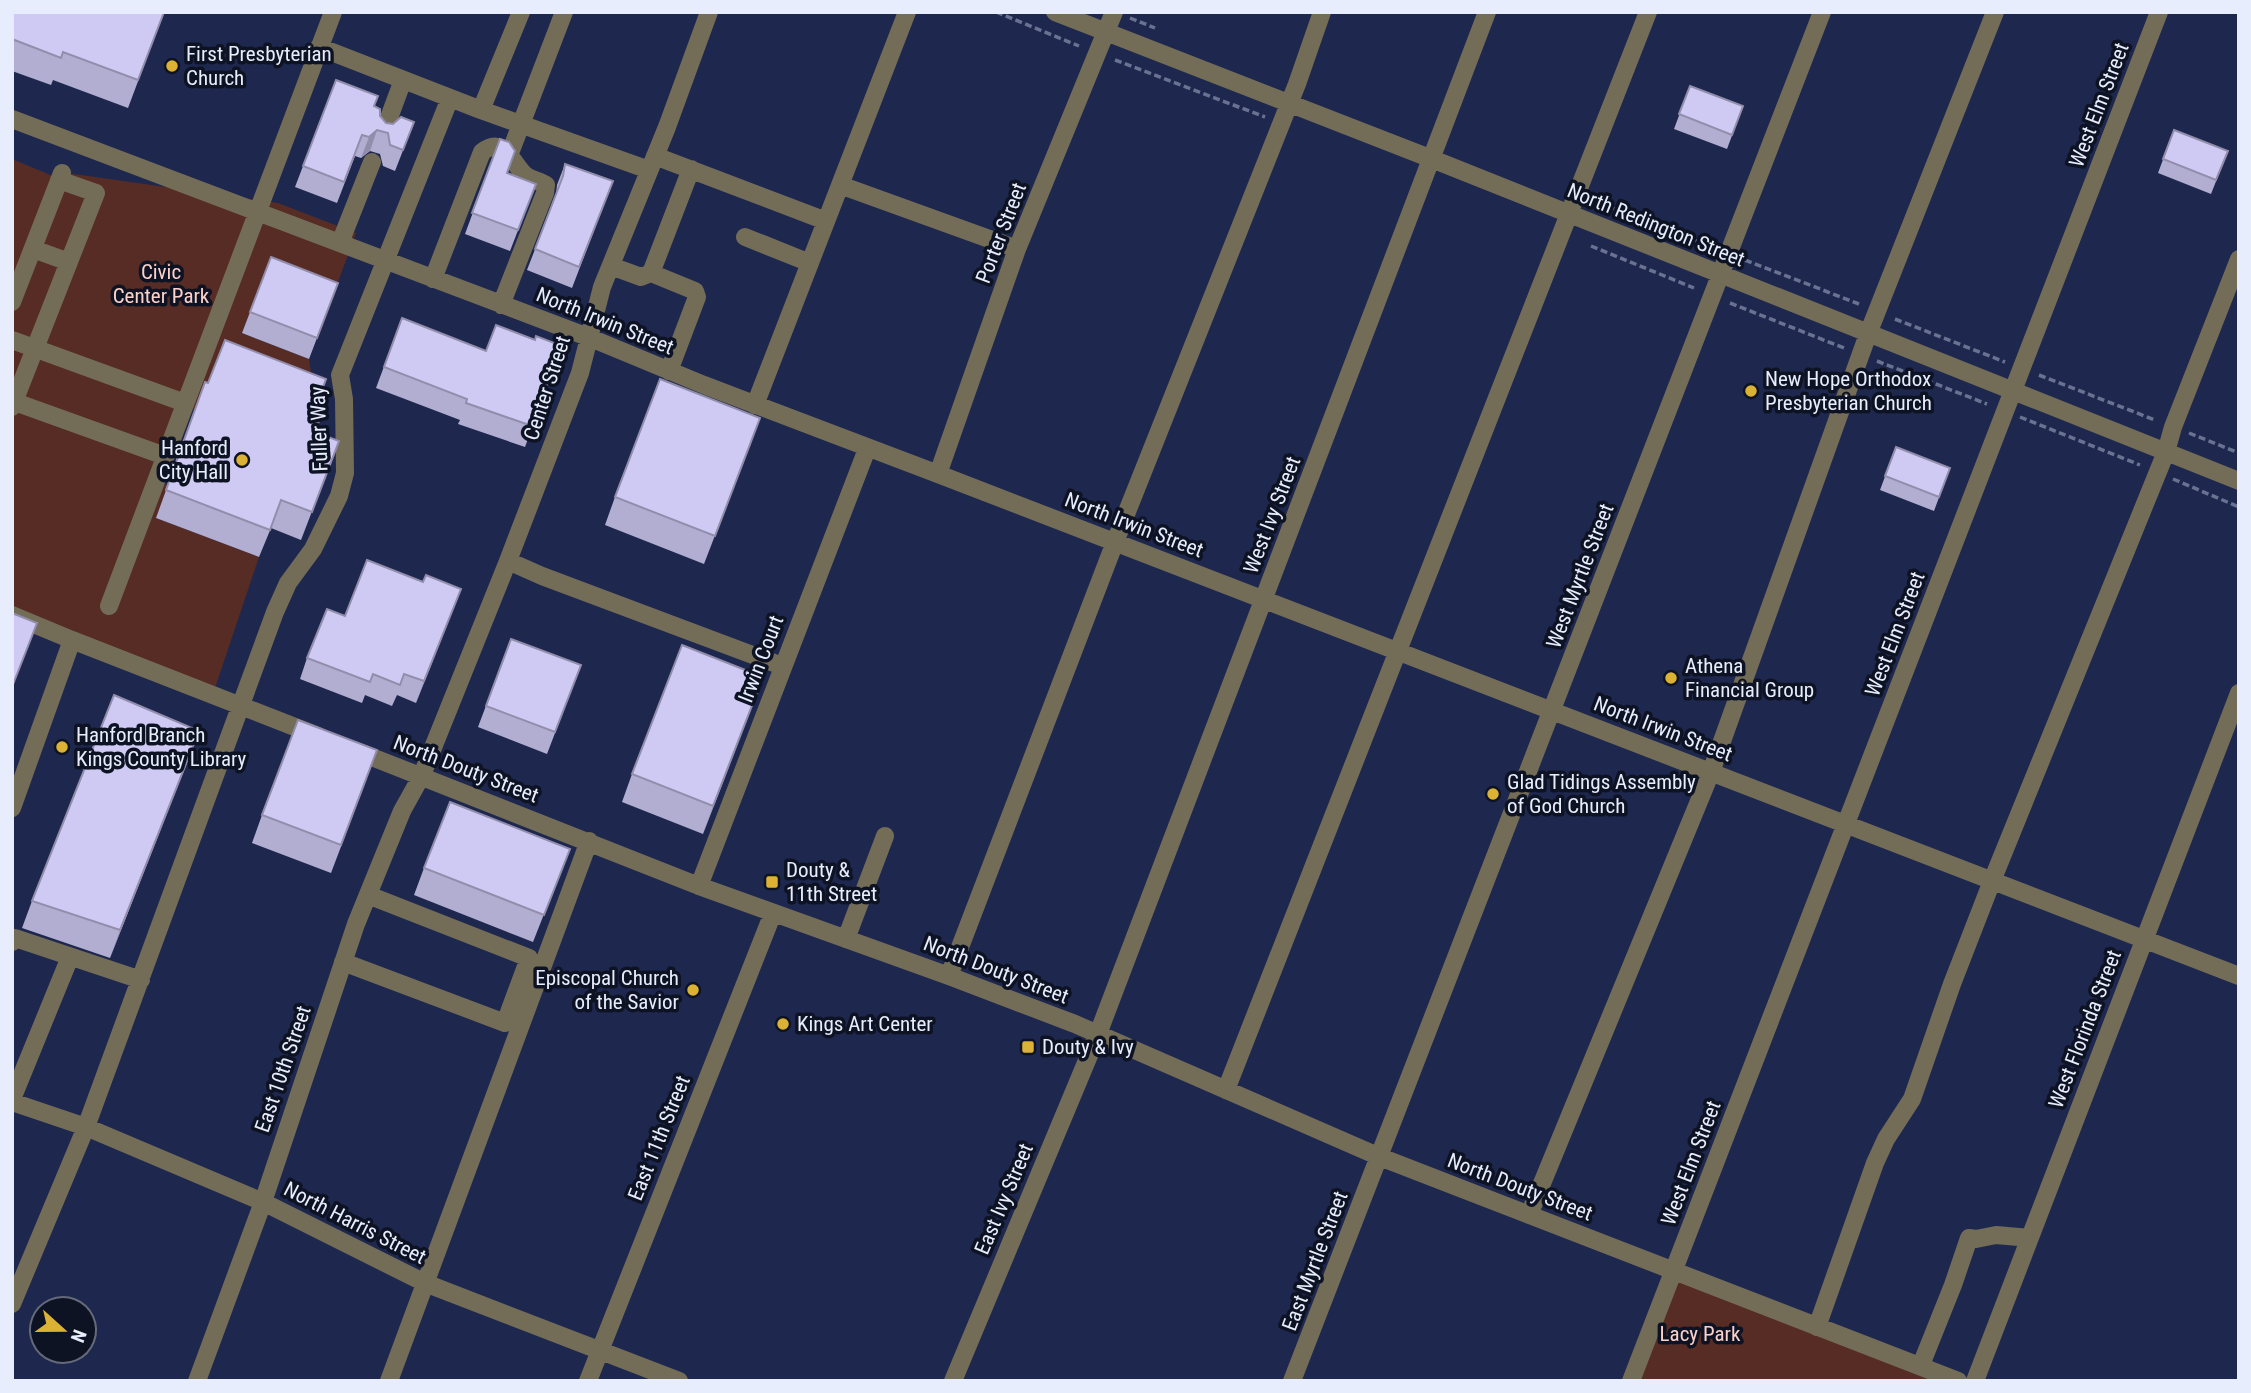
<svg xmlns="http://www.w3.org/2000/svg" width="2251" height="1393" viewBox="0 0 2251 1393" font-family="'Roboto Condensed',sans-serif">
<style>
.green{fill:#562c25}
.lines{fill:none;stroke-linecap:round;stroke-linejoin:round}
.path{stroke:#697290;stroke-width:3.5;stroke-dasharray:7 3.5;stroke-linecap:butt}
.minor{stroke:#736c57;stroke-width:18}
.wall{fill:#b2aed2}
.shaded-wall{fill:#918dab}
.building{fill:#cfcaf4;stroke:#918dab;stroke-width:2}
.poi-dot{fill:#dbb233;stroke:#0e1324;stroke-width:2.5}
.labels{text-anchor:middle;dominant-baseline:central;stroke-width:7;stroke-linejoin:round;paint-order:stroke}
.poi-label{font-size:21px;fill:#e7edfc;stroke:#0e1324;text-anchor:start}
.street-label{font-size:21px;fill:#e7edfc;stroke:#0e1324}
.park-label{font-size:21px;fill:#fcd1c9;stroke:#0e1324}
</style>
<rect width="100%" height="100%" fill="#1e284f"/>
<!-- green -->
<path class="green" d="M 12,159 L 60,179 L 67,173 L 278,203 L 356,233 L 330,304 L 263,279 L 242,333 L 309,359 L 316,407 L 198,411 L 191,408 L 163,483 L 168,486 L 156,518 L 259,557 L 213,694 L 12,615 Z
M 1673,1271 L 1958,1381 L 1631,1381 Z"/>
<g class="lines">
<!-- path -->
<path class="path" d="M 996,12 L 1079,46
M 1130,18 L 1155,28
M 1115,60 L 1265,117
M 1592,200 L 1712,247
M 1591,246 L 1694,288
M 1745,260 L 1859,304
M 1730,303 L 1844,348
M 1895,319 L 2005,362
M 1877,361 L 1987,404
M 2039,375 L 2155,420
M 2020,417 L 2140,465
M 2189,433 L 2239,453
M 2173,479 L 2239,507"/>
<!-- minor -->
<path class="minor" d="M 1055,12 L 1432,159 L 2239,481
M 319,47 L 481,110 L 649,170
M 481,110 L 521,12
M 12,119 L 588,337 L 704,385 L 938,474 L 2239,976
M 383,134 L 403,80
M 510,153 L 564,12
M 655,156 L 826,221
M 840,185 L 1017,249
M 745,237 L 810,263
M 340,243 L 372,162
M 33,249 L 69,262
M 611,266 L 641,277 L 651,273 L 691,169
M 651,273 L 695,291 L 697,297 L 669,371
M 433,279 L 482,152 C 504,134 513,165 525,175 C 531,180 540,181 546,185 L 545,193 L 501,305
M 12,302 L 62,173
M 12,340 L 185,403
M 12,401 L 165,456
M 755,405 L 907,12
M 12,407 L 96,193 L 59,180
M 938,474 L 1017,249 L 1114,12
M 508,561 L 542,576 L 782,666
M 109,606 L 333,12
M 12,615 L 72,640 L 318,736
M 354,750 L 699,886 L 949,976 L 1075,1024 L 1380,1157 L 1958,1381
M 12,808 L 72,640
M 699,886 L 867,449
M 846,939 L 885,836
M 12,942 L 15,938 L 141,980
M 343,962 L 505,1023 L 529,958 L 368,895
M 949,976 L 1115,542 L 1297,84 L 1322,12
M 1226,1090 L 1648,12
M 12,1099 L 70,957
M 12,1102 L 86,1127 L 263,1202 L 425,1283 L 679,1381
M 1529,1215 L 1711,772 L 1868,334 L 1995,12
M 12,1304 L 86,1127 L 275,612 L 288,583 L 313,549 L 339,496 L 345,473 L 344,399 L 340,375 L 450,98
M 1817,1327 L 1875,1163 L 1886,1139 L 1912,1099 L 1952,984 L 1992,881 L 2166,452 L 2173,427 L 2239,259
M 1921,1365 L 1953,1285 L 1969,1238 L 1976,1239 L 1996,1235 L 2030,1238
M 197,1381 L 263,1202 L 356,924 L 402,811 L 422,775 L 508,561 L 580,373 L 602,287 L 667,127 L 709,12
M 389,1381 L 589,841
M 588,1381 L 773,913
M 953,1381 L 1098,1034 L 1487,12
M 1292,1381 L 1822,12
M 1631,1381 L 2159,12
M 1975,1381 L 2239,693"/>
</g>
<!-- wall -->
<path class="wall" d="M 12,12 L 164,12 L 128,108 L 53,80 L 51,85 L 12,71 Z
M 336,80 L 374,106 L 386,123 L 393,124 L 414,122 L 395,171 L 383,166 L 380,154 L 370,151 L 361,158 L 355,156 L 337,203 L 295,187 Z
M 1690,86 L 1743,106 L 1727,149 L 1674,129 Z
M 2174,130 L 2228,151 L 2211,194 L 2158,173 Z
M 500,139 L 507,173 L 536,184 L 510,251 L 465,234 Z
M 565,164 L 613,181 L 572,288 L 527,270 L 556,195 L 557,185 Z
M 271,257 L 338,283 L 309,359 L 242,333 Z
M 402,318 L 486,351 L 535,340 L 562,346 L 525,447 L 458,424 L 460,420 L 376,388 Z
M 205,382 L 313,415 L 315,432 L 339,441 L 301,540 L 271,528 L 259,557 L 156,518 Z
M 760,418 L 704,564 L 605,525 L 615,497 Z
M 1896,447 L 1950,468 L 1934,511 L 1880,490 Z
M 423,582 L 461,589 L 416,703 L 397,695 L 392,706 L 365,695 L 362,703 L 300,679 L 307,658 L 345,616 Z
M 511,639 L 581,665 L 547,754 L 478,727 Z
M 753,704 L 703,834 L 622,802 L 632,774 Z
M 199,731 L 110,958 L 22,928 L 32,901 Z
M 367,778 L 331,873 L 252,843 L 262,815 Z
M 424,868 L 559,876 L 533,942 L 414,895 Z"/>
<!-- shaded-wall -->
<path class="shaded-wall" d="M 377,130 L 370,151 L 361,158 L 369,137 Z
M 760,418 L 750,446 L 704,564 L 715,536 Z
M 461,589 L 453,610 L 416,703 L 424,681 Z
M 763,677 L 753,704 L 703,834 L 713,806 Z
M 199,731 L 189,758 L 110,958 L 120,930 Z"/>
<!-- building -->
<path class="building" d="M 12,12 L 164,12 L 138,80 L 63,52 L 61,58 L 12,39 Z
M 336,80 L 378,96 L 374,106 L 380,109 L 380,116 L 386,123 L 393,124 L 401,117 L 414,122 L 403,150 L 390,145 L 388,133 L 377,130 L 369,137 L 362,135 L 344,182 L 303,166 Z
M 1690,86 L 1743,106 L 1732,135 L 1679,114 Z
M 2174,130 L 2228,151 L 2216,180 L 2163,159 Z
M 500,139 L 509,142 L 515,151 L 507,173 L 536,184 L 518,230 L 472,213 Z
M 565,164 L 613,181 L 579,267 L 535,249 L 563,176 Z
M 271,257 L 338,283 L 317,338 L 250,312 Z
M 402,318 L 486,351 L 496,325 L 535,340 L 536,336 L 562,346 L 532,426 L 466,403 L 467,399 L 384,367 Z
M 225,340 L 326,379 L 313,415 L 320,418 L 315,432 L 339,441 L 312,512 L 281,500 L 270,530 L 166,490 L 205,382 L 208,383 Z
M 660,379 L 760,418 L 715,536 L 615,497 Z
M 1896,447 L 1950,468 L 1939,497 L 1885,476 Z
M 367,560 L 423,582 L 426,575 L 461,589 L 424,681 L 404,674 L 400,685 L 373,674 L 370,682 L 307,658 L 327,609 L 345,616 Z
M 12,613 L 37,623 L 12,687 Z
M 511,639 L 581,665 L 555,732 L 486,706 Z
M 682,645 L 763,677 L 713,806 L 632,774 Z
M 114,695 L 199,731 L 120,930 L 32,901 Z
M 298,720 L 377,750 L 341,845 L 262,815 Z
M 450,802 L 570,849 L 544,915 L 424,868 Z"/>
<!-- markers -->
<g class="poi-dot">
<circle cx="172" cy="66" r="7"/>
<circle cx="1751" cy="391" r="7"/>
<circle cx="242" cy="460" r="7"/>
<circle cx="1671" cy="678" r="7"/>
<circle cx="62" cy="747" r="7"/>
<circle cx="1493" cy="794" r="7"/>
<rect x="765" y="875" width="14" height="14" rx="3.5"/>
<circle cx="693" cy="990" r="7"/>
<circle cx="783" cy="1024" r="7"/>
<rect x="1021" y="1040" width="14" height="14" rx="3.5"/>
</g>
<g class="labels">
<!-- poi labels -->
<g class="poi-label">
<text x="186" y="54">First Presbyterian<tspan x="186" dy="24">Church</tspan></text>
<text x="1765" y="379">New Hope Orthodox<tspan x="1765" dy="24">Presbyterian Church</tspan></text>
<text x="228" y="448" text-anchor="end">Hanford<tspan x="228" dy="24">City Hall</tspan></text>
<text x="1685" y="666">Athena<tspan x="1685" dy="24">Financial Group</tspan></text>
<text x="76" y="735">Hanford Branch<tspan x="76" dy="24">Kings County Library</tspan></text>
<text x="1507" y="782">Glad Tidings Assembly<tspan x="1507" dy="24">of God Church</tspan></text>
<text x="786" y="870">Douty &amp;<tspan x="786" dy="24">11th Street</tspan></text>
<text x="679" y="978" text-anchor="end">Episcopal Church<tspan x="679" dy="24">of the Savior</tspan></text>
<text x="797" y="1024">Kings Art Center</text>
<text x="1042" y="1047">Douty &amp; Ivy</text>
</g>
<!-- street labels -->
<g class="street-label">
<text transform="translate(2099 105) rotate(-69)">West Elm Street</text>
<text transform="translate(1656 225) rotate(22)">North Redington Street</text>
<text transform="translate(1001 233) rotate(-69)">Porter Street</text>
<text transform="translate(605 321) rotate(22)">North Irwin Street</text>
<text transform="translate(547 388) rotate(-72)">Center Street</text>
<text transform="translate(319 429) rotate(-92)">Fuller Way</text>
<text transform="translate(1272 515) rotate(-69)">West Ivy Street</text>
<text transform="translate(1134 525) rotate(21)">North Irwin Street</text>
<text transform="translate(1580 576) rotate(-69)">West Myrtle Street</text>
<text transform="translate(1895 634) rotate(-69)">West Elm Street</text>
<text transform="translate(761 659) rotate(-69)">Irwin Court</text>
<text transform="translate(1663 729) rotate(21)">North Irwin Street</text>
<text transform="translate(466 769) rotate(21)">North Douty Street</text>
<text transform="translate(996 970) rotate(21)">North Douty Street</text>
<text transform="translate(2085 1029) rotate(-69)">West Florinda Street</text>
<text transform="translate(283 1069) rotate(-71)">East 10th Street</text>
<text transform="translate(659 1138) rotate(-68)">East 11th Street</text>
<text transform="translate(1691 1163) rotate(-69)">West Elm Street</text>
<text transform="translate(1520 1187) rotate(21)">North Douty Street</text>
<text transform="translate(1004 1199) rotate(-67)">East Ivy Street</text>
<text transform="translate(355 1223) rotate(27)">North Harris Street</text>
<text transform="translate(1315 1261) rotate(-69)">East Myrtle Street</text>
</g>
<!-- park labels -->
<g class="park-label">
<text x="161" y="272">Civic<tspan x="161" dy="24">Center Park</tspan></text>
<text x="1700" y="1334">Lacy Park</text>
</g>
</g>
<!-- border -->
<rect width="2251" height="1393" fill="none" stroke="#e7edfc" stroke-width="28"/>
<!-- north arrow -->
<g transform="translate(63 1330) rotate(111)"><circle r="33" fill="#0e1324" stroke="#656a7a" stroke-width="2"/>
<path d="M0-5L12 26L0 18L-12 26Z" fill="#dbb233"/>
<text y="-10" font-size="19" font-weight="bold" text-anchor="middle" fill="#e7edfc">N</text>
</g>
</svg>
